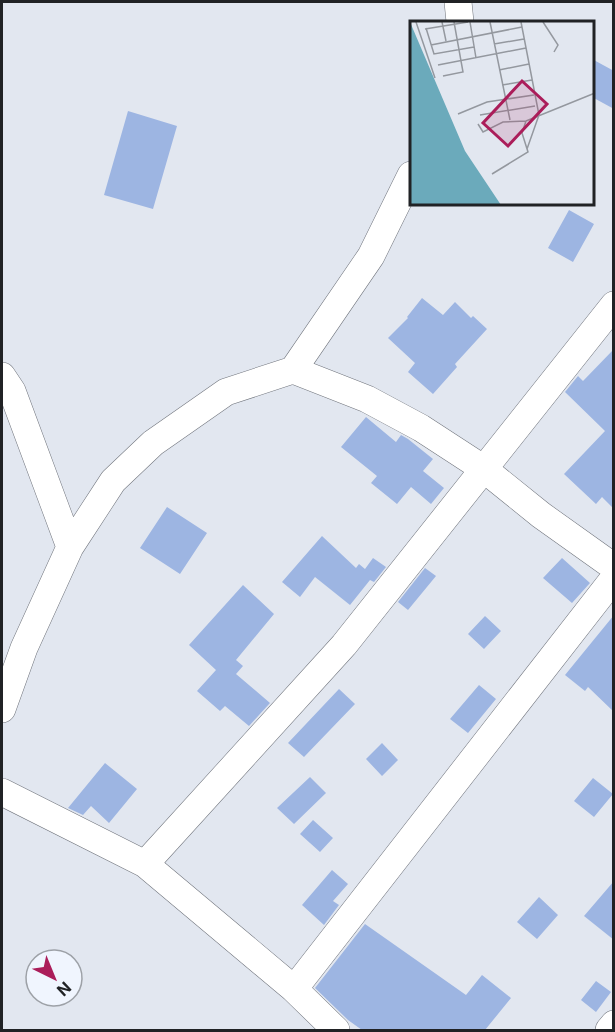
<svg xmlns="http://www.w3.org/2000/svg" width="615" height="1032" viewBox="0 0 615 1032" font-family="Inter,sans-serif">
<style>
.building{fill:#9db5e2}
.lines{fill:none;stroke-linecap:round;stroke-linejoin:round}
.minor-casing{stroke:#71757d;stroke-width:28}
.minor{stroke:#fff;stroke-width:27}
.inset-road{fill:none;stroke:#94989f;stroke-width:1.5}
.view{fill:#ab1d5a;fill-opacity:0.15;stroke:#ab1d5a;stroke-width:3}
.inset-edge{fill:none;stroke:#202225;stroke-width:3}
</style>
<rect width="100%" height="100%" fill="#e2e7f0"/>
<!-- building -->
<path class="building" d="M 592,59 L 614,71 L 614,109 L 592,97 Z
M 128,111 L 177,126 L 153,209 L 104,195 Z
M 569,210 L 594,224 L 573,262 L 548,248 Z
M 422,298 L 443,315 L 455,302 L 471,318 L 473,316 L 487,329 L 455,364 L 457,367 L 433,394 L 408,372 L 415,363 L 388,338 L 408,318 L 407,317 Z
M 614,349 L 614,509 L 602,497 L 596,504 L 564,474 L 605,431 L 565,392 L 578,376 L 583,381 Z
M 366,417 L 396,442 L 401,435 L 408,439 L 433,459 L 423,471 L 444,488 L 431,504 L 411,487 L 397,504 L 371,483 L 377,476 L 341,447 Z
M 167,507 L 207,533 L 180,574 L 140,548 Z
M 322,536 L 356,568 L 359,564 L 365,569 L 373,558 L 386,567 L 374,582 L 370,580 L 350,605 L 315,577 L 300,597 L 282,582 Z
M 562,558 L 590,583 L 572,603 L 543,578 Z
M 425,568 L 436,576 L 408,610 L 398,602 Z
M 243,585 L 274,614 L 236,660 L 243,666 L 236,674 L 270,703 L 249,726 L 225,706 L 220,711 L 197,691 L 216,670 L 189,645 Z
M 614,615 L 614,712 L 588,687 L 585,691 L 565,675 Z
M 485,616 L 501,631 L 484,649 L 468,634 Z
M 479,685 L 496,699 L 468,733 L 450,719 Z
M 339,689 L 355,704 L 304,757 L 288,743 Z
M 382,743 L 398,760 L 382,776 L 366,759 Z
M 105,763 L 137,789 L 109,823 L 91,806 L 83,815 L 68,808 Z
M 310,777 L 326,793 L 294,824 L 277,808 Z
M 593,778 L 613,794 L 594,817 L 574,801 Z
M 313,820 L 333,838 L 320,852 L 300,834 Z
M 332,870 L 348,884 L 333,901 L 339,905 L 324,925 L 302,905 Z
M 614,881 L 614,940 L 584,916 Z
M 539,897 L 558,915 L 537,939 L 517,922 Z
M 365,924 L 466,995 L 482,975 L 511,998 L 485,1030 L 362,1030 L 348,1020 L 315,988 Z
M 596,981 L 611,992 L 596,1012 L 581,1000 Z"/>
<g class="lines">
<defs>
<path id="minor" d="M 458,2 L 460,22
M 293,370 L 367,399 L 421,428 L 484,469 L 541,515 L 614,567
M 2,376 L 12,391 L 70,547
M 2,709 L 24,648 L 70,547 L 113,481 L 153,443 L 226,392 L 293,370 L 371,256 L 411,175
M 2,792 L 145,864 L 294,989 L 336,1030
M 145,864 L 344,645 L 614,305
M 294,989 L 614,578
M 609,1030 L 614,1024"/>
</defs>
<!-- minor casing -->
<use href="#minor" class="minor-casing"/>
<!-- minor -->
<use href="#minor" class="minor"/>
</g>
<!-- overview -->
<g transform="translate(410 21)">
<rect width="184" height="184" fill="#e2e7f0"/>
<path d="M 0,1 L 55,130 L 91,184 L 0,184 Z" fill="#6baabb"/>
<path class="inset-road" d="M 6,1 L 25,57M 32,1 L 36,20M 60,1 L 66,37M 80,1 L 100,99M 111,1 L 129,94 L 117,128M 133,1 L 148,24 L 144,31M 16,7 L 24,33 L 64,26M 15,8 L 58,1M 84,23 L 114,18M 21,24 L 112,6M 28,44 L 116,27M 89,49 L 119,43M 33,55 L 53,51 L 44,1M 92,64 L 122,59M 48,93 L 77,81 L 124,74M 70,94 L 125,85M 68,103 L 73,111 L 93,101 L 116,100 L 185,72M 82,153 L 118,131 L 112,112 L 116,100"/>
<path class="view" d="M 112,60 L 137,83 L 98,125 L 73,102 Z"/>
<rect width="184" height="184" class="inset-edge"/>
</g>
<!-- border -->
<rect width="615" height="1032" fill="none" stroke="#202225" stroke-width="6"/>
<!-- north arrow -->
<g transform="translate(54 978) rotate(137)"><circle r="28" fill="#f0f5fe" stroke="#9da1a7" stroke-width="1.5"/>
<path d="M0-4.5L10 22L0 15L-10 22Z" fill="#ab1d5a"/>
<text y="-9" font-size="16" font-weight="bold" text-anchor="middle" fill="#202225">N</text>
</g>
</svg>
